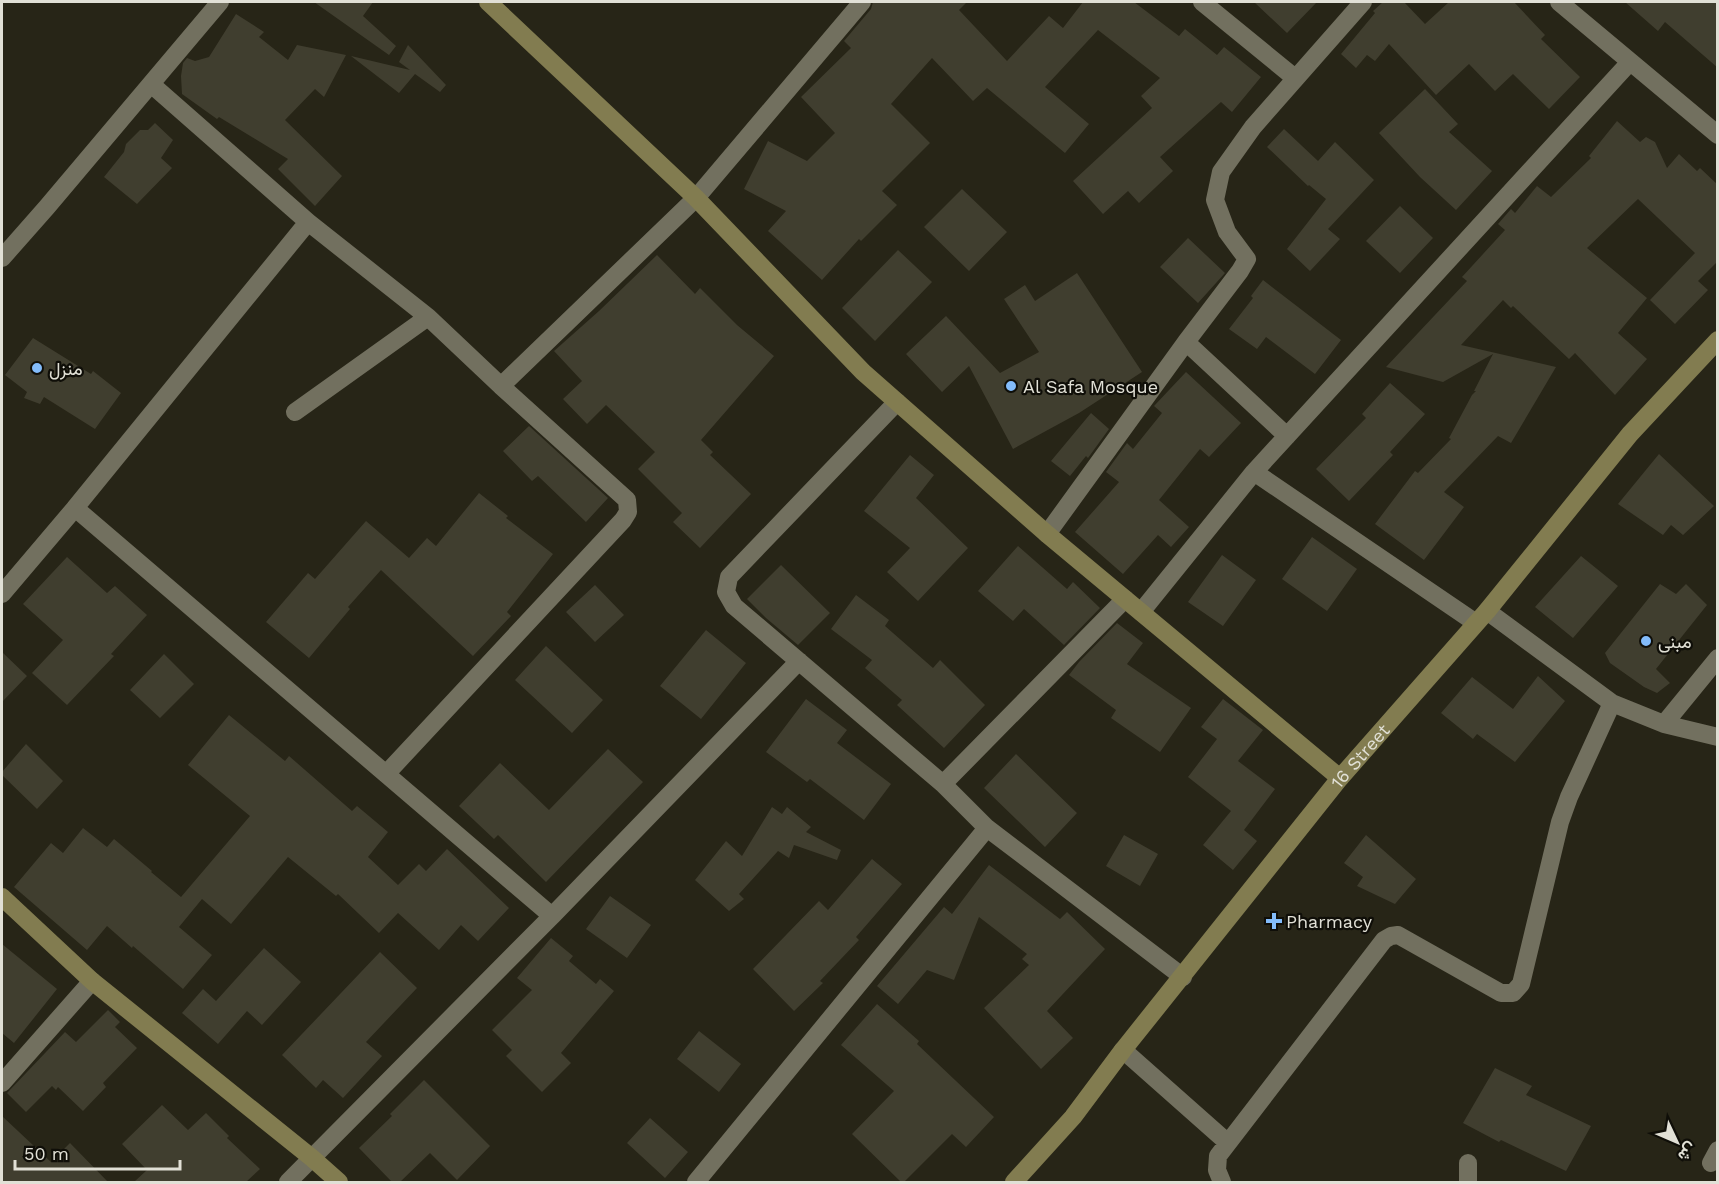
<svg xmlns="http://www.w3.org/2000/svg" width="1719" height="1184" viewBox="0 0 1719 1184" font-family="'Work Sans',Vazirmatn,sans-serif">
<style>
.building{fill:#403e2f}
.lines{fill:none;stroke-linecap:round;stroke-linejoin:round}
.street{stroke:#72705f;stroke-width:18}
.secondary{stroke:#827c50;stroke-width:18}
.poi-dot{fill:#83bcfb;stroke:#0f0e08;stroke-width:2}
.labels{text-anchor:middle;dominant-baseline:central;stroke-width:4.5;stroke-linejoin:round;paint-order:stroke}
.poi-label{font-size:18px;fill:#e1e0d6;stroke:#0f0e08;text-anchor:start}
.street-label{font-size:18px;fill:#e1e0d6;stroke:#0f0e08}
</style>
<rect width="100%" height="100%" fill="#272517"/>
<!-- building -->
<path class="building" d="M 314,2 L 373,2 L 363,16 L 396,46 L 389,55 Z
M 873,2 L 967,2 L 959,10 L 1007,61 L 1049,16 L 1063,28 L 1083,2 L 1134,2 L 1179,36 L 1185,29 L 1217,55 L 1224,47 L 1261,77 L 1232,112 L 1221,102 L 1160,157 L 1173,171 L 1139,203 L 1128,191 L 1103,214 L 1073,181 L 1152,108 L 1141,96 L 1160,78 L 1098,30 L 1045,87 L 1089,124 L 1065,153 L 987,88 L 973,101 L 932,58 L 891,104 L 930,143 L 882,191 L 897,205 L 861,241 L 859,239 L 822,280 L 768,231 L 786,211 L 744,189 L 768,141 L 807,161 L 835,133 L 801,97 L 851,48 L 844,41 L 871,9 Z
M 1254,2 L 1317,2 L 1287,33 Z
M 1383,2 L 1404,2 L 1425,24 L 1449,2 L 1514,2 L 1545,35 L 1541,39 L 1580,77 L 1549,109 L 1513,74 L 1495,91 L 1469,64 L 1436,95 L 1389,44 L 1375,61 L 1367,55 L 1356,68 L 1341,54 L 1375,13 L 1373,11 Z
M 1625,2 L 1718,2 L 1718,68 L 1665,22 L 1658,31 Z
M 236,14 L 264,32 L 259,37 L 288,60 L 297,45 L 346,55 L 324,97 L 315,89 L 285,120 L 342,176 L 315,206 L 278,169 L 288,159 L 219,117 L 217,119 L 182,94 L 181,76 L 183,63 L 187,58 L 195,61 L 209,57 Z
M 408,45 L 446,85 L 440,92 L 415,74 L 399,93 L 351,56 L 410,70 L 399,62 Z
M 1425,89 L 1458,124 L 1449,132 L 1492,171 L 1456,210 L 1420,177 L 1379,133 Z
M 1617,121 L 1640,142 L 1646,137 L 1655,142 L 1667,168 L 1679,154 L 1697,171 L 1700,168 L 1718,185 L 1718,261 L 1698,281 L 1708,290 L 1675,324 L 1650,300 L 1695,253 L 1638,199 L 1587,248 L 1647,298 L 1618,333 L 1647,359 L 1615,395 L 1575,353 L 1569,359 L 1513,306 L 1511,308 L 1503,300 L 1461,345 L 1556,367 L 1511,443 L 1498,436 L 1444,492 L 1464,507 L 1424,560 L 1375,524 L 1415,471 L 1418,473 L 1451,439 L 1449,438 L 1472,395 L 1476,391 L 1474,391 L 1493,354 L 1443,382 L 1386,367 L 1467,281 L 1462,277 L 1505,230 L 1498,224 L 1511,209 L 1515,213 L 1537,186 L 1551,197 L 1591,158 L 1589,156 Z
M 155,123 L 173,140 L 161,158 L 172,168 L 137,204 L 104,177 L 124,152 L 126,144 L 140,130 L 148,130 Z
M 1284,129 L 1318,161 L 1335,142 L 1374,180 L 1328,229 L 1340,239 L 1310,271 L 1287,249 L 1326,199 L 1309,185 L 1308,186 L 1267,147 Z
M 962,189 L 1007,232 L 969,271 L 924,227 Z
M 1400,206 L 1433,238 L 1400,273 L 1366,241 Z
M 1188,238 L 1225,273 L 1198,303 L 1160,267 Z
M 898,250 L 932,282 L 875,341 L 842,308 Z
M 657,255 L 695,294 L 700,288 L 737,325 L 774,356 L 701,440 L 713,452 L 710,455 L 751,494 L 700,548 L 673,522 L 682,513 L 638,469 L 655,452 L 606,405 L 587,424 L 563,399 L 582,381 L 554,351 L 599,311 Z
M 1077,273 L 1142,372 L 1079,413 L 1013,449 L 969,366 L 942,392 L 906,354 L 946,316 L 1000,373 L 1039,352 L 1004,299 L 1025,285 L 1035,301 Z
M 1263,280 L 1341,340 L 1315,374 L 1266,337 L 1257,349 L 1229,329 L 1253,298 L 1251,296 Z
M 33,338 L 91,374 L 93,371 L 121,393 L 95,429 L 44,397 L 40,404 L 24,398 L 27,392 L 5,375 Z
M 1186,372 L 1241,423 L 1209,457 L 1200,449 L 1159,500 L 1189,527 L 1171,547 L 1158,535 L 1123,574 L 1075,532 L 1119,482 L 1106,472 L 1127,443 L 1133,449 L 1162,413 L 1154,406 Z
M 1390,383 L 1425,414 L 1390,452 L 1393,455 L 1349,501 L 1316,469 L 1366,418 L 1362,414 Z
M 1091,413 L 1109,429 L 1088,458 L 1086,456 L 1070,476 L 1051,461 Z
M 529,426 L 608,498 L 586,522 L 538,476 L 532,481 L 503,451 Z
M 1659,454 L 1714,506 L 1683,535 L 1671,525 L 1663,535 L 1618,504 Z
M 910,455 L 934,475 L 916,498 L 968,548 L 918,601 L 887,572 L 910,548 L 864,511 Z
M 479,493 L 508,516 L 506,518 L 553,554 L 507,612 L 511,616 L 473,656 L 381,570 L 348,607 L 350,609 L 309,658 L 266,622 L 308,573 L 315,579 L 366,521 L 409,558 L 427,538 L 436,546 Z
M 1312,537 L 1357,569 L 1327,611 L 1282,579 Z
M 1018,546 L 1067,589 L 1073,582 L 1100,608 L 1064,645 L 1024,609 L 1013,621 L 978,591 Z
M 1222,555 L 1256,580 L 1223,626 L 1188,602 Z
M 1581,556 L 1618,586 L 1573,638 L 1535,607 Z
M 67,557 L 107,593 L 115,586 L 147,615 L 111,654 L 114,656 L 67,705 L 32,673 L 63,640 L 23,604 Z
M 781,565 L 830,613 L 798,645 L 766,618 L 747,599 Z
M 1660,584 L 1676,594 L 1686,584 L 1707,605 L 1656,669 L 1670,683 L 1657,693 L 1644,687 L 1610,663 L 1605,653 Z
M 595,585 L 624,615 L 595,642 L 566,612 Z
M 856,595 L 889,620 L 885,626 L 933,668 L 940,660 L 985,705 L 944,748 L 897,705 L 902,700 L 865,668 L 872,660 L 831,629 Z
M 1117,623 L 1143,643 L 1127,664 L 1191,708 L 1160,752 L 1111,718 L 1116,710 L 1069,675 L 1079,662 Z
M 706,630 L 746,663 L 701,719 L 660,686 Z
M 546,646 L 603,700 L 572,733 L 515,680 Z
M 2,652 L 27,676 L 2,702 Z
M 164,654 L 194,684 L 160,718 L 130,690 Z
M 1538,676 L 1565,701 L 1515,762 L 1477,734 L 1473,739 L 1441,713 L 1472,677 L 1513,709 Z
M 806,699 L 847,730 L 837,743 L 891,784 L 864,820 L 810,779 L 807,782 L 766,752 Z
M 1223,699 L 1263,730 L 1238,761 L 1275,789 L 1244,830 L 1257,841 L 1233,870 L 1203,845 L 1231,811 L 1188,777 L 1217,739 L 1201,727 Z
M 229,715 L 285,761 L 289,756 L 352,811 L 357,806 L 388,832 L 368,857 L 398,885 L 419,864 L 426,871 L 447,849 L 509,908 L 478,941 L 461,925 L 439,950 L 398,913 L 379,933 L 338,894 L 336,896 L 288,857 L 231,924 L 202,899 L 179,927 L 212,955 L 183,989 L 133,946 L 132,948 L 107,926 L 87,950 L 14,887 L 51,843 L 63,853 L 83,828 L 107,847 L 114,839 L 152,871 L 151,872 L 181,897 L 250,816 L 188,765 Z
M 26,744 L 63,781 L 37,809 L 2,775 L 2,772 Z
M 608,749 L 643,782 L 546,882 L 498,835 L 494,839 L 459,806 L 500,763 L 549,810 Z
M 1016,754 L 1077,813 L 1045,847 L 984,788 Z
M 772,807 L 782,814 L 787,807 L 811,827 L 806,832 L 841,850 L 837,860 L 794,845 L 789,858 L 778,851 L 739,894 L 744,899 L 729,911 L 695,880 L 726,841 L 742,856 Z
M 1124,835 L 1158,854 L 1140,886 L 1106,866 Z
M 1366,835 L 1416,879 L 1395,904 L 1357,886 L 1363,877 L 1344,863 Z
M 872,859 L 902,884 L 856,937 L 859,940 L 820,981 L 823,983 L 794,1011 L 753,969 L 819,901 L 828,910 Z
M 989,865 L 1060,919 L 1067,912 L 1105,949 L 1047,1011 L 1073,1038 L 1041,1069 L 984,1008 L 1029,965 L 1022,959 L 1027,954 L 979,917 L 954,980 L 927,970 L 898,1004 L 877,986 L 944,907 L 952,914 Z
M 610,896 L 651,925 L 627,958 L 586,929 Z
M 551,938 L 573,956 L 569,961 L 596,984 L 600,979 L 614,991 L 561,1053 L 571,1063 L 542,1092 L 506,1056 L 512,1050 L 492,1030 L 532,990 L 517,978 Z
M 2,944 L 57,989 L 14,1043 L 2,1033 Z
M 264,948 L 301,982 L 262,1025 L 247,1011 L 218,1044 L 182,1013 L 203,989 L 216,1001 Z
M 380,952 L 417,988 L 366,1042 L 382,1056 L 343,1098 L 323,1080 L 316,1088 L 282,1055 Z
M 877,1004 L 919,1041 L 917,1044 L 994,1117 L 966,1147 L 952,1134 L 904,1182 L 901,1182 L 852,1134 L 894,1091 L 841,1045 Z
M 108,1010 L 120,1022 L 115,1027 L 137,1048 L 103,1083 L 106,1087 L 83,1111 L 58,1087 L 56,1090 L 52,1086 L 26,1112 L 7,1093 L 65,1032 L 76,1042 Z
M 699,1031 L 741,1064 L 719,1092 L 677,1059 Z
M 1495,1068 L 1532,1086 L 1526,1095 L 1591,1126 L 1566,1171 L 1501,1140 L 1499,1142 L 1463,1123 Z
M 424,1080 L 490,1146 L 457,1180 L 430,1153 L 400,1182 L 392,1182 L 359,1148 L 392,1116 L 390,1114 Z
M 162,1105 L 188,1130 L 206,1113 L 229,1136 L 227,1138 L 260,1169 L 246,1182 L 134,1182 L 147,1170 L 122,1144 Z
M 2,1116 L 51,1162 L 70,1143 L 108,1182 L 2,1182 Z
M 650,1118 L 688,1152 L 665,1178 L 627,1143 Z"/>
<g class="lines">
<!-- street -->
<path class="street" d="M 1202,2 L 1295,78
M 1559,2 L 1718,135
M 308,222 L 428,317
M 2,258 L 47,207 L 220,2
M 1186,342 L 1287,436
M 897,402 L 729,577 L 726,592 L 734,606 L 943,784
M 295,412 L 428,317 L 501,386 L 696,198 L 862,2
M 1254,472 L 1476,623
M 75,508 L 308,222 L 151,84
M 1047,534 L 1186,342 L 1240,271 L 1247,259 L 1227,232 L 1215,200 L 1221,172 L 1253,127 L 1363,2
M 2,594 L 75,508 L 552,916 L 288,1182
M 1487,611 L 1612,703 L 1664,724 L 1718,737
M 1141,612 L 1254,472 L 1630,62
M 1664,724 L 1718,658
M 386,774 L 623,520 L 628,512 L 627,500 L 501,386
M 987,828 L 1183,977
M 552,916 L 799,661
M 1123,1050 L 1228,1143
M 2,1083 L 92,981
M 1468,1163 L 1468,1182
M 1711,1163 L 1718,1150
M 696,1182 L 987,828 L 943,784 L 1125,599
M 1222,1182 L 1217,1170 L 1218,1156 L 1384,940 L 1391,936 L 1398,935 L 1501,993 L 1513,993 L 1521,984 L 1560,822 L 1569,797 L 1612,703"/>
<!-- secondary -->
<g class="secondary">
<path d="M 488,2 L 696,198 L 863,372 L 1047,534 L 1340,778"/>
<path d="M 2,897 L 92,981 L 312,1158 L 339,1182"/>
<path id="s1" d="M 1014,1182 L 1073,1117 L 1123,1050 L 1340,778 L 1487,611 L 1630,434 L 1718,340"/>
</g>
</g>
<!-- markers -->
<g class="poi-dot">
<circle cx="37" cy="368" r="6"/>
<circle cx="1011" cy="386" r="6"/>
<circle cx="1646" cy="641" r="6"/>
<path d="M1271 912h6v6h6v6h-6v6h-6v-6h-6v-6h6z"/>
</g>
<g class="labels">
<!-- poi labels -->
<g class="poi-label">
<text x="49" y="368">منزل</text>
<text x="1023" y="386">Al Safa Mosque</text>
<text x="1658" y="641">مبنى</text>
<text x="1286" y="921">Pharmacy</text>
</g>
<!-- street labels -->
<g class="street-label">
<text stroke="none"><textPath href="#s1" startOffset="549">16 Street</textPath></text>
</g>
</g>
<!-- border -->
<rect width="1719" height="1184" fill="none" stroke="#e1e0d6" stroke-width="6"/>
<!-- north arrow -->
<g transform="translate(1677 1142) rotate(134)" stroke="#0f0e08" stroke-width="4.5" paint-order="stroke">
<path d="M0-4.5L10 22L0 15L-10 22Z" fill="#e1e0d6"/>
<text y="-9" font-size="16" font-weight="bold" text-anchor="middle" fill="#e1e0d6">ش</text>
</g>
<!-- scale -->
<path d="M15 1160v9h165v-9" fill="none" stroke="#e1e0d6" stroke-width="3"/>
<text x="24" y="1160" font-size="18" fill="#e1e0d6" stroke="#0f0e08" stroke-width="4.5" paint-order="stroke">50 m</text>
</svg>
